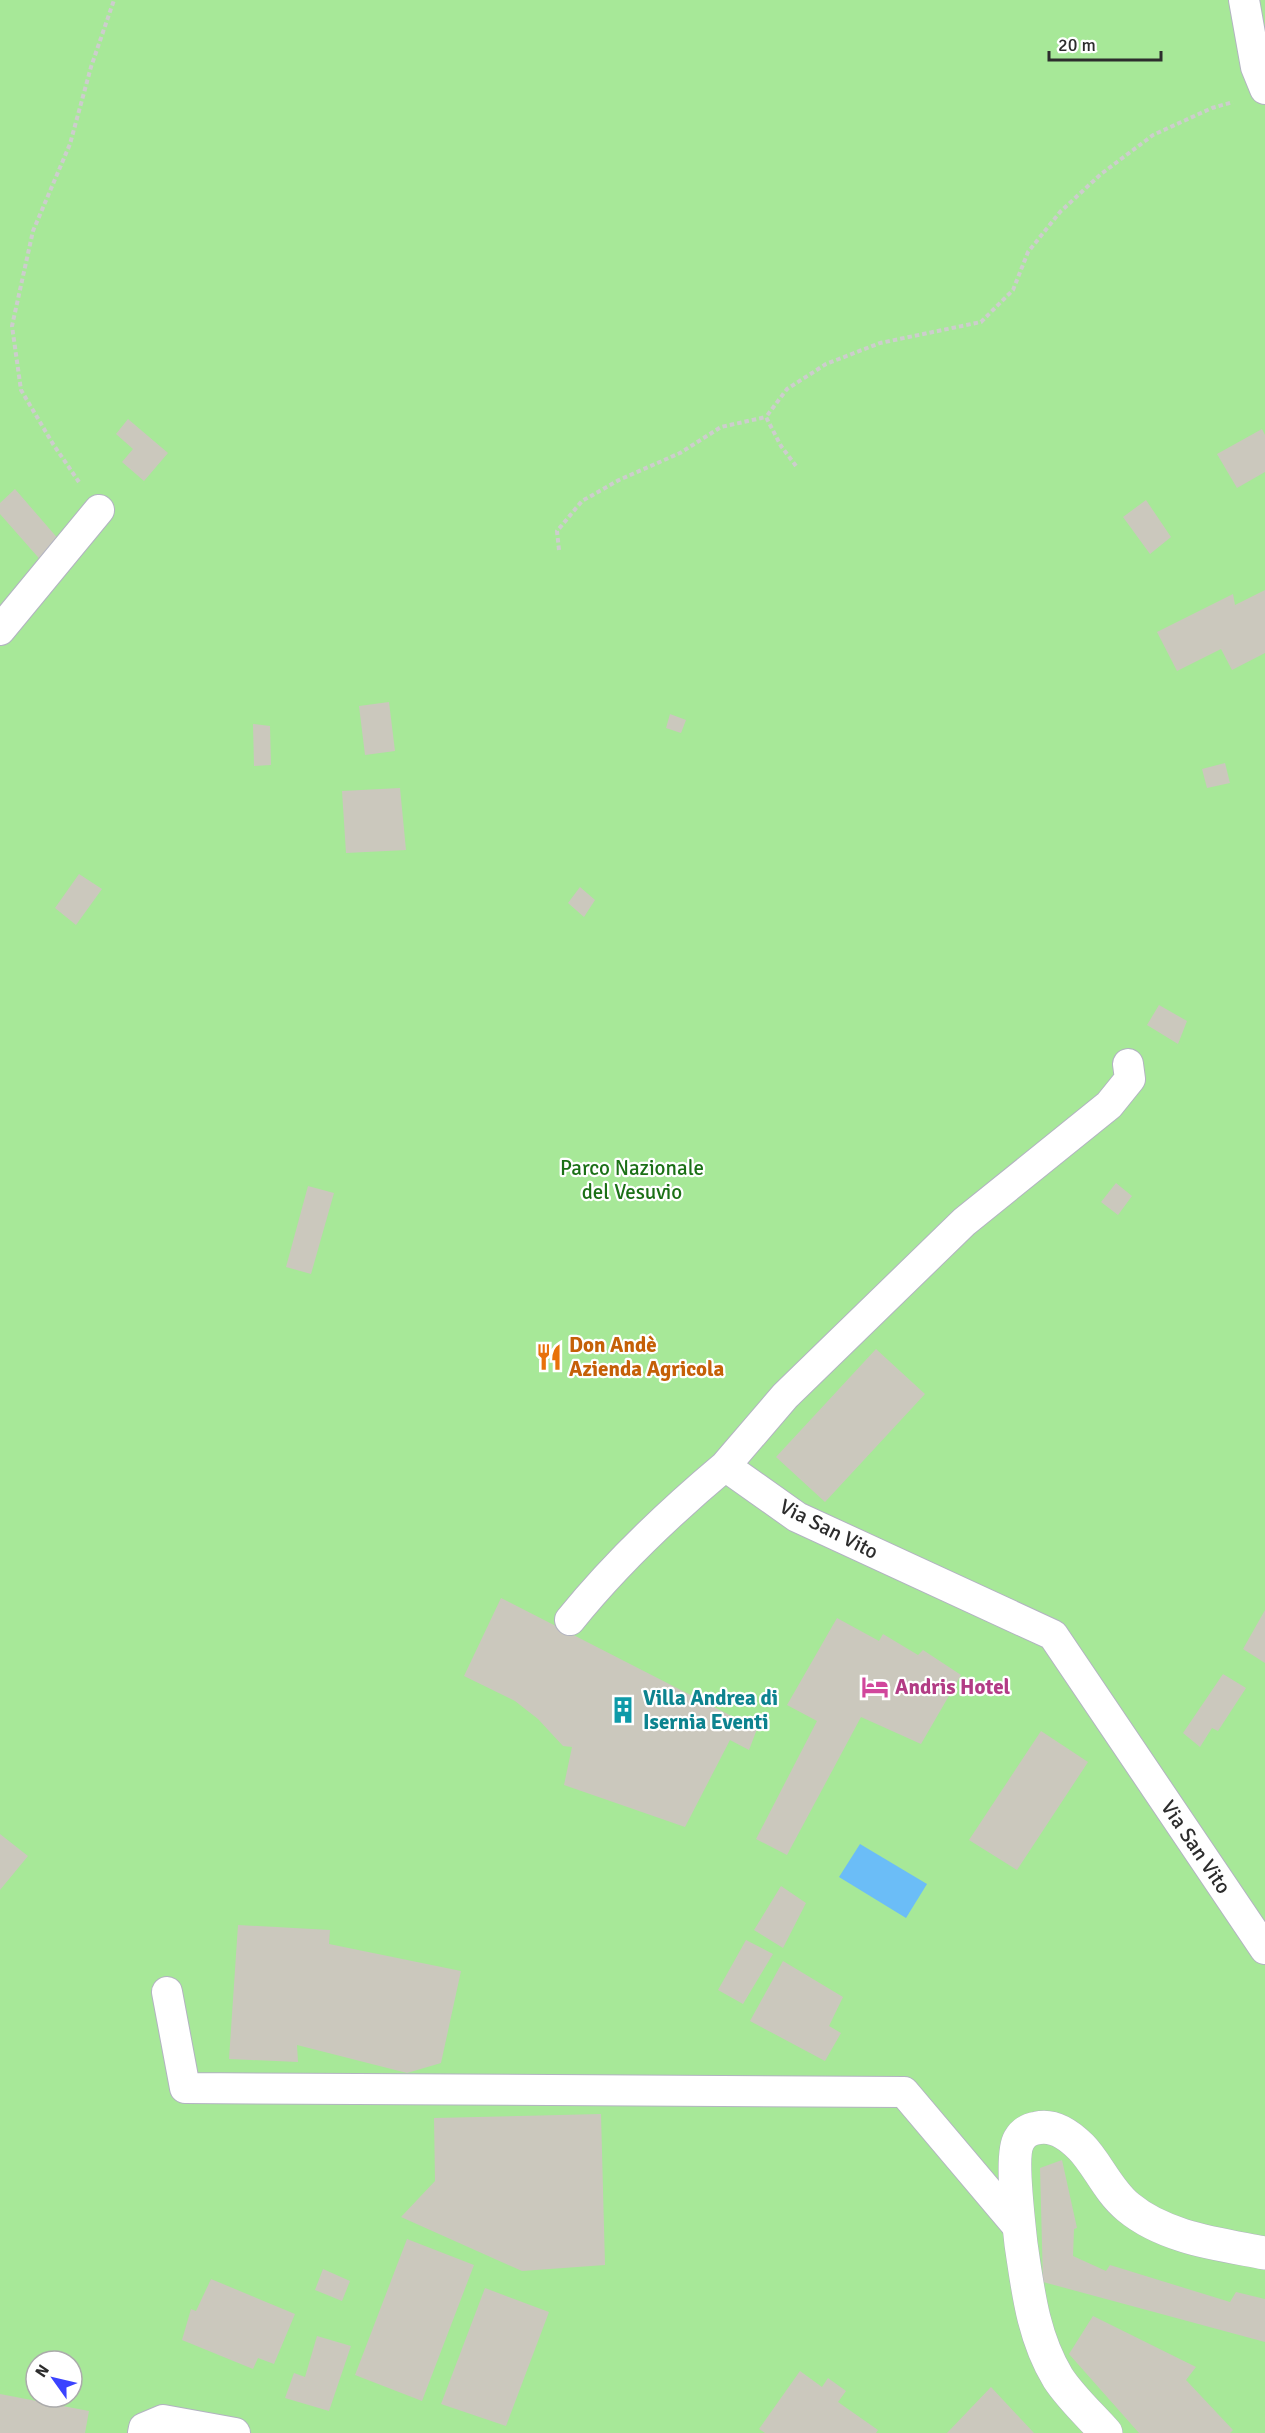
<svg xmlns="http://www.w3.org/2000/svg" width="1265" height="2433" viewBox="0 0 1265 2433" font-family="Signika,sans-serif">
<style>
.green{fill:#a7e898;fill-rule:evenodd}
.water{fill:#6bbdf7}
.building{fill:#cbc8bd}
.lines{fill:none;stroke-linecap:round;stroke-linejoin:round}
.minor-casing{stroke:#b2b3c1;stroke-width:32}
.tertiary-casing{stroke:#b2b3c1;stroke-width:34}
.path{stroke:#cdcdcd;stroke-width:4;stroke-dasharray:4.5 3;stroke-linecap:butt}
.minor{stroke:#fff;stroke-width:30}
.tertiary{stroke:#fff;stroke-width:33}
.labels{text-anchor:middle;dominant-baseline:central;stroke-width:4.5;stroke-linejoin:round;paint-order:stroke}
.park-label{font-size:21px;fill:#1b7016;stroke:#fff}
.food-label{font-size:21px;font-weight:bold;fill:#c56008;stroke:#fff;text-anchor:start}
.street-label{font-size:21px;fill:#2d2d2d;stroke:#fff}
.hotel-label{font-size:21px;font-weight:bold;fill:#b23c85;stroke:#fff;text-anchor:start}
.culture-label{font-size:21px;font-weight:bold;fill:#0d838f;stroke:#fff;text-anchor:start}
</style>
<rect width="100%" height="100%" fill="#efeade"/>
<!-- green -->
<path class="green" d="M 0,0 L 1265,0 L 1265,2433 L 0,2433 ZM 36,2361 L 72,2361 L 72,2397 L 36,2397 Z"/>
<!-- water -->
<path class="water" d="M 860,1844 L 927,1884 L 906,1918 L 839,1877 Z"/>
<!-- building -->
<path class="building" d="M 128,419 L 168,453 L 144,481 L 122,462 L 133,449 L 116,434 Z
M 1262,429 L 1265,435 L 1265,472 L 1237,488 L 1217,454 Z
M 15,489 L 60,541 L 44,564 L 0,514 L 0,503 Z
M 1146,500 L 1171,537 L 1150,554 L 1123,517 Z
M 1265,590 L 1265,653 L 1232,670 L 1221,649 L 1177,671 L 1157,632 L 1233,594 L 1235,605 Z
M 389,702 L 395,751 L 365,755 L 359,706 Z
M 670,714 L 686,720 L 681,733 L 666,728 Z
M 253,724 L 270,726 L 271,765 L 254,766 Z
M 1225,763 L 1230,783 L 1207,788 L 1202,769 Z
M 400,788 L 406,850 L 346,853 L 342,791 Z
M 79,874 L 102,889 L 76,925 L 55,908 Z
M 580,887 L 595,900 L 584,917 L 568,903 Z
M 1159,1005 L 1187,1021 L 1178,1044 L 1147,1025 Z
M 1116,1183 L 1132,1196 L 1118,1215 L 1101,1202 Z
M 308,1186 L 334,1193 L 311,1274 L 286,1267 Z
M 876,1349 L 925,1394 L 825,1502 L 776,1457 Z
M 501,1598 L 757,1729 L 749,1750 L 730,1740 L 685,1827 L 564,1785 L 572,1747 L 563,1746 L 538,1719 L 515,1701 L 464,1676 Z
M 1265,1610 L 1265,1663 L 1243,1649 Z
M 837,1618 L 879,1641 L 883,1634 L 918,1655 L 923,1650 L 961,1675 L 921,1744 L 861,1717 L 787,1855 L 756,1839 L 817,1721 L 787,1705 Z
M 1223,1674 L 1246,1688 L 1218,1731 L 1212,1728 L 1200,1747 L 1183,1733 Z
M 1041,1731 L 1088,1762 L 1017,1870 L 969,1840 Z
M 0,1834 L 28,1856 L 0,1890 Z
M 781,1886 L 806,1903 L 783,1948 L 754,1930 Z
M 238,1925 L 330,1930 L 329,1944 L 461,1971 L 441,2063 L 407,2073 L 297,2045 L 298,2062 L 229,2059 Z
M 746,1940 L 773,1954 L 743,2004 L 718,1990 Z
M 783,1961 L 843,1997 L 829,2026 L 841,2033 L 825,2061 L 750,2021 Z
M 601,2114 L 605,2265 L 522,2271 L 401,2217 L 435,2181 L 434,2118 Z
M 1062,2160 L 1077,2228 L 1074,2229 L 1073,2256 L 1106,2271 L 1110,2265 L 1230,2302 L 1236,2292 L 1265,2299 L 1265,2342 L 1043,2282 L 1040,2168 Z
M 407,2239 L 474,2265 L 422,2401 L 355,2375 Z
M 323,2269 L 350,2281 L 342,2301 L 315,2290 Z
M 211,2279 L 295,2314 L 274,2364 L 258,2358 L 253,2369 L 182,2340 L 191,2309 L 196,2311 Z
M 485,2288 L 549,2312 L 506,2426 L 441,2404 Z
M 1093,2316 L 1196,2367 L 1186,2380 L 1233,2430 L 1230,2433 L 1139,2433 L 1069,2354 Z
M 317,2336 L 351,2346 L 329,2411 L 285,2398 L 294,2373 L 305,2377 Z
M 800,2371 L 822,2387 L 828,2378 L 846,2391 L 838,2402 L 878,2430 L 876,2433 L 765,2433 L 759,2429 Z
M 991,2387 L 1034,2433 L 947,2433 Z
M 0,2394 L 89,2411 L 85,2433 L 0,2433 Z"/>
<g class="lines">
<defs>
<path id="minor" d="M 1244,0 L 1256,67 L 1265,89
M 0,630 L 99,510
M 1128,1064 L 1130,1079 L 1109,1105 L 964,1222 L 785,1396 L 725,1466 L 797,1517 L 1053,1635 L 1265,1949
M 570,1620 C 616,1563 669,1513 725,1466
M 167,1992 L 185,2088 L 904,2092 L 1019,2228
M 143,2433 L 144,2428 L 163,2420 L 235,2433"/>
<path id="tertiary" d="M 1106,2433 C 1091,2416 1071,2398 1058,2378 C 1033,2337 1028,2291 1021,2244 C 1019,2224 1010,2155 1019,2140 C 1023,2133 1030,2129 1037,2128 C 1054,2124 1069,2135 1081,2147 C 1097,2163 1108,2191 1128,2207 C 1165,2238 1219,2244 1265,2253"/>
</defs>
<!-- minor casing -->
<use href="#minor" class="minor-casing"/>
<!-- tertiary casing -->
<use href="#tertiary" class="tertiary-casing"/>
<!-- path -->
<path class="path" d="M 796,466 L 781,446 L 766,417 L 787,389 L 826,364 L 880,343 L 981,322 L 1013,290 L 1028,252 L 1060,212 L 1101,174 L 1153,135 L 1212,108 L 1233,102
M 79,482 L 53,444 L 21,390 L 12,326 L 33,231 L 70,144 L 91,67 L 114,0
M 559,550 L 557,531 L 582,501 L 619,480 L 680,453 L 721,427 L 766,417"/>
<!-- minor -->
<use href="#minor" class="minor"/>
<!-- tertiary -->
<use href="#tertiary" class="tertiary"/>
</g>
<!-- icons -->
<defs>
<symbol id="restaurant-bare" viewBox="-9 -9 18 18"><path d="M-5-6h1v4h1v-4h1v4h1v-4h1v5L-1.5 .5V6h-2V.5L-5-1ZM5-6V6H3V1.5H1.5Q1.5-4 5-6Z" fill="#e8710a" stroke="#fff" stroke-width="2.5" paint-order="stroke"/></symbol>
<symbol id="hotel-bare" viewBox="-9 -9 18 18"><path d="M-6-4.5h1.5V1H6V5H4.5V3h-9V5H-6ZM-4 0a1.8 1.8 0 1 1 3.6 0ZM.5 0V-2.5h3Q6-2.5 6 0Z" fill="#d1479c" stroke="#fff" stroke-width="2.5" paint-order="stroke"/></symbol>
<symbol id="building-bare" viewBox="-9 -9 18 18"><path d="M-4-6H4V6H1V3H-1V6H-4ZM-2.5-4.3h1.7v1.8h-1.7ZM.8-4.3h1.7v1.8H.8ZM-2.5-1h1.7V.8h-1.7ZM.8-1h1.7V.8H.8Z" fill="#0f9aa8" stroke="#fff" stroke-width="2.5" paint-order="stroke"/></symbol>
</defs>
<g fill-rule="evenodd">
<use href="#restaurant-bare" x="530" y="1338" width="38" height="38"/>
<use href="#hotel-bare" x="856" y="1668" width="38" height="38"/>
<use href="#building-bare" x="604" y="1691" width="38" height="38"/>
</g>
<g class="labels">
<!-- park labels -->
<g class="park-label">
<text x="632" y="1168">Parco Nazionale<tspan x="632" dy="24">del Vesuvio</tspan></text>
</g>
<!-- food labels -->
<g class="food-label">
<text x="569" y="1345">Don Andè<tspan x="569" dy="24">Azienda Agricola</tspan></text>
</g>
<!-- street labels -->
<g class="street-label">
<text transform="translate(829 1529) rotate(27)">Via San Vito</text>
<text transform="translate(1196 1847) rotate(56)">Via San Vito</text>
</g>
<!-- hotel labels -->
<g class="hotel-label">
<text x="895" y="1687">Andris Hotel</text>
</g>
<!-- culture labels -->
<g class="culture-label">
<text x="643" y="1698">Villa Andrea di<tspan x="643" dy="24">Isernia Eventi</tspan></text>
</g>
</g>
<!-- north arrow -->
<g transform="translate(54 2379) rotate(304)"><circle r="28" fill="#ffffff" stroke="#ababab" stroke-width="1.5"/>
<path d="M0-4.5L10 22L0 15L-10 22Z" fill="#3b43ff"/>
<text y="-9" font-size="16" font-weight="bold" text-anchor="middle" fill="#2d2d2d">N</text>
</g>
<!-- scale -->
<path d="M1049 51v9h112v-9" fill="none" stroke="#2d2d2d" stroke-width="3"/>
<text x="1058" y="51" font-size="18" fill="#2d2d2d" stroke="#ffffff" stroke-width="4.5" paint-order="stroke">20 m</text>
</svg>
